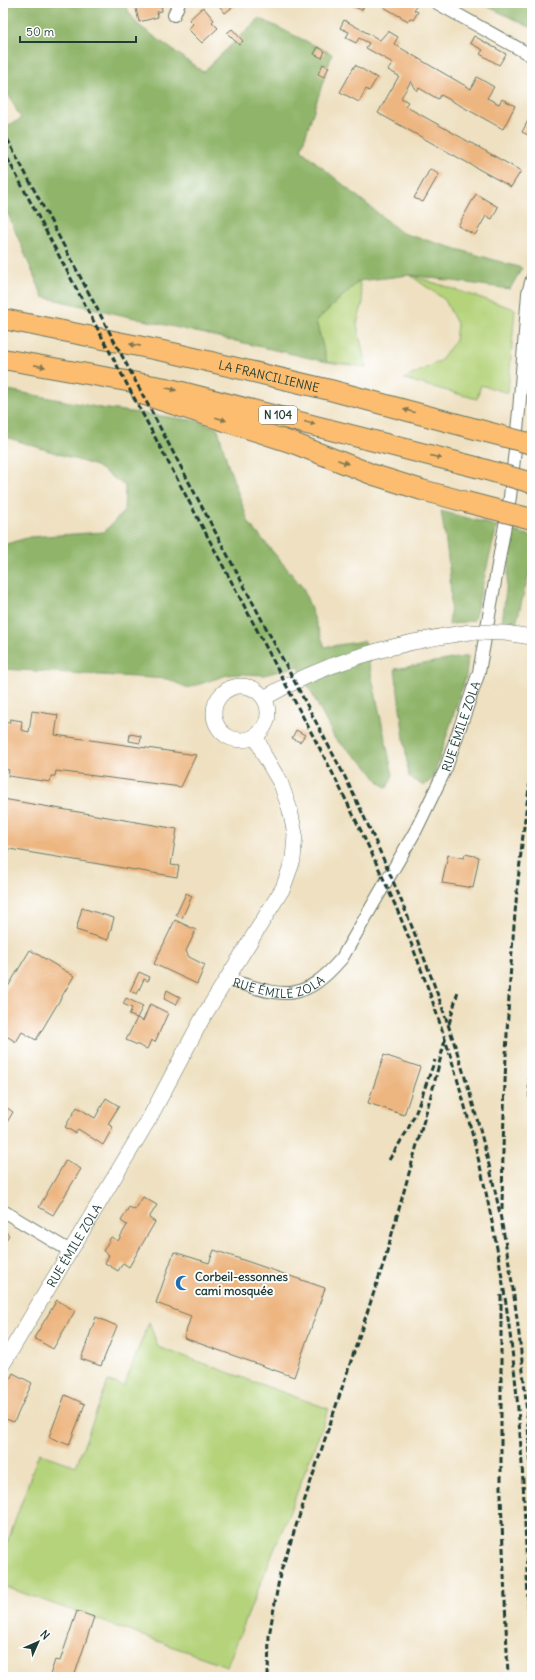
<svg xmlns="http://www.w3.org/2000/svg" width="535" height="1680" viewBox="0 0 535 1680" font-family="Delius,sans-serif">
<style>
.green{fill:#b5d37a;stroke:#6a8857}
.forest{fill:#90b56a;stroke:#58794f}
.building{fill:#edb681}
.lines{fill:none;stroke-linecap:round;stroke-linejoin:round}
.minor-casing{stroke:#677665;stroke-width:14}
.tertiary-casing{stroke:#677665;stroke-width:16}
.trunk-casing{stroke:#677665;stroke-width:22}
.minor{stroke:#fff;stroke-width:12}
.tertiary{stroke:#fff;stroke-width:15}
.trunk{stroke:#fcbd6f;stroke-width:20}
.rail{stroke:#1f3d34;stroke-width:3;stroke-dasharray:6 3;stroke-linecap:butt}
.tertiary-bridge-casing{stroke:#677665;stroke-width:16;stroke-linecap:butt}
.trunk-bridge-casing{stroke:#677665;stroke-width:22;stroke-linecap:butt}
.tertiary-bridge{stroke:#fff;stroke-width:15}
.trunk-bridge{stroke:#fcbd6f;stroke-width:20}
.oneway{fill:#82774f}
.labels{text-anchor:middle;dominant-baseline:central;stroke-width:4;stroke-linejoin:round;paint-order:stroke}
.shield{fill:#fff;stroke:#627771;stroke-width:1}
.shield-label{font-size:11px;font-weight:bold;fill:#1f3d34}
.street-label{font-size:12px;fill:#1f3d34;stroke:#fff}
.poi-label{font-size:12px;font-weight:bold;fill:#1f3d34;stroke:#fff;text-anchor:start}
</style>
<rect width="100%" height="100%" fill="#fff"/>
<filter id="ink" filterUnits="userSpaceOnUse"><feTurbulence type="fractalNoise" baseFrequency=".025" numOctaves="2"/><feDisplacementMap in="SourceGraphic" scale="8" xChannelSelector="R" yChannelSelector="G"/><feConvolveMatrix kernelMatrix="1 2 1 2 8 2 1 2 1" color-interpolation-filters="sRGB"/></filter>
<filter id="wash" filterUnits="userSpaceOnUse"><feTurbulence type="fractalNoise" baseFrequency=".012" numOctaves="4" result="noise"/><feDisplacementMap in="SourceGraphic" scale="16" xChannelSelector="R" yChannelSelector="G"/><feGaussianBlur stdDeviation="0.9" result="paint"/><feColorMatrix in="noise" values="0 0 0 0 0 0 0 0 0 0 0 0 0 0 0 0 0 1.4 0 .05"/><feComposite in="paint" operator="in"/></filter>
<g filter="url(#wash)">
<rect width="100%" height="100%" fill="#eee0c0"/>
<!-- green -->
<path class="green" d="M 410,275 L 515,309 L 508,393 L 481,385 L 477,399 L 404,379 L 440,361 L 455,341 L 457,324 L 445,300 Z
M 359,281 L 363,302 L 357,324 L 366,367 L 327,362 L 316,321 Z
M 149,1322 L 158,1347 L 329,1409 L 288,1516 L 227,1666 L 3,1586 L 3,1555 L 39,1453 L 76,1466 L 108,1381 L 124,1386 Z"/>
<!-- forest -->
<path class="forest" d="M 3,3 L 123,3 L 137,24 L 203,72 L 259,18 L 332,54 L 301,150 L 402,233 L 522,268 L 510,289 L 410,275 L 359,281 L 316,321 L 327,362 L 43,297 L 8,214 L 3,213 L 3,128 L 21,119 L 3,84 Z
M 480,3 L 532,3 L 532,29 L 532,28 Z
M 3,389 L 101,408 L 198,421 L 218,429 L 228,465 L 249,523 L 303,588 L 325,647 L 364,641 L 393,775 L 387,788 L 379,782 L 366,765 L 335,739 L 298,666 L 264,675 L 243,674 L 227,675 L 188,688 L 167,679 L 3,669 L 3,545 L 30,537 L 104,532 L 124,511 L 125,486 L 96,466 L 3,436 Z
M 441,511 L 497,526 L 474,620 L 449,625 C 454,587 447,549 441,511 Z
M 513,531 L 532,536 L 532,562 L 516,624 L 502,623 Z
M 468,656 L 466,676 L 433,778 L 424,786 L 409,777 L 395,669 Z"/>
<g id="blocks">
<!-- building -->
<path class="building" d="M 138,3 L 161,3 L 162,11 L 157,12 L 158,17 L 139,22 L 135,4 Z
M 217,3 L 238,3 L 225,13 Z
M 354,3 L 365,3 L 362,10 L 352,6 Z
M 384,3 L 414,3 L 417,5 L 414,10 L 418,12 L 413,20 L 410,18 L 408,21 L 382,6 Z
M 203,7 L 214,20 L 212,22 L 218,28 L 202,43 L 188,29 L 193,24 L 189,20 Z
M 344,20 L 380,40 L 388,31 L 398,37 L 394,44 L 431,66 L 471,89 L 477,77 L 494,87 L 487,98 L 499,104 L 502,99 L 515,106 L 503,129 L 441,95 L 438,99 L 419,88 L 417,91 L 411,81 L 401,98 L 408,102 L 405,106 L 521,171 L 511,187 L 378,113 L 399,76 L 388,70 L 393,63 L 366,48 L 369,43 L 359,38 L 356,43 L 346,38 L 349,32 L 340,28 Z
M 232,29 L 243,41 L 239,45 L 227,33 Z
M 474,36 L 506,54 L 499,65 L 480,54 L 483,50 L 470,43 Z
M 318,47 L 325,51 L 322,58 L 314,54 Z
M 323,64 L 329,67 L 324,77 L 318,74 Z
M 355,65 L 377,78 L 369,91 L 366,89 L 359,102 L 340,92 Z
M 532,113 L 532,137 L 522,132 Z
M 430,169 L 439,174 L 423,202 L 414,198 Z
M 476,194 L 498,207 L 492,219 L 486,216 L 475,235 L 458,226 Z
M 32,711 L 58,715 L 55,735 L 196,755 L 181,787 L 56,771 L 55,776 L 51,776 L 50,782 L 8,776 L 9,770 L 4,769 L 3,763 L 4,722 L 9,723 L 10,719 L 22,721 L 21,730 L 29,732 Z
M 296,730 L 305,735 L 300,742 L 292,738 Z
M 130,734 L 141,736 L 140,743 L 129,741 Z
M 3,799 L 177,829 L 171,865 L 179,866 L 177,877 L 3,848 Z
M 465,854 L 479,857 L 473,888 L 442,883 L 448,855 L 464,858 Z
M 186,893 L 192,896 L 182,918 L 176,915 Z
M 82,908 L 114,918 L 108,940 L 76,930 Z
M 175,920 L 196,930 L 186,951 L 189,957 L 205,965 L 197,984 L 154,964 Z
M 30,950 L 74,976 L 36,1040 L 22,1032 L 16,1042 L 3,1034 L 3,995 Z
M 139,972 L 150,977 L 148,981 L 144,979 L 137,994 L 130,991 Z
M 167,990 L 180,997 L 176,1005 L 164,999 Z
M 126,998 L 143,1006 L 137,1018 L 143,1021 L 150,1004 L 168,1013 L 155,1042 L 151,1040 L 147,1049 L 126,1040 L 137,1018 L 129,1015 L 132,1008 L 123,1004 Z
M 384,1055 L 420,1067 L 404,1115 L 368,1103 Z
M 106,1098 L 119,1106 L 108,1124 L 113,1127 L 103,1145 L 78,1129 L 75,1133 L 65,1127 L 77,1107 L 95,1118 Z
M 3,1105 L 13,1112 L 3,1129 Z
M 66,1160 L 81,1169 L 53,1215 L 39,1207 Z
M 143,1197 L 157,1205 L 149,1218 L 155,1222 L 129,1267 L 123,1263 L 118,1271 L 105,1263 L 109,1255 L 103,1251 L 111,1237 L 118,1241 L 127,1225 L 121,1221 L 129,1207 L 135,1210 Z
M 3,1231 L 9,1235 L 3,1245 Z
M 214,1250 L 325,1288 L 294,1377 L 184,1338 L 191,1316 L 156,1303 L 174,1252 L 209,1263 Z
M 57,1300 L 75,1311 L 53,1349 L 34,1338 Z
M 96,1317 L 117,1326 L 101,1366 L 81,1359 Z
M 13,1373 L 32,1383 L 14,1422 L 3,1418 L 3,1393 Z
M 65,1395 L 85,1404 L 69,1445 L 49,1437 Z
M 77,1611 L 94,1617 L 74,1677 L 56,1677 L 50,1675 L 55,1660 L 60,1661 Z"/>
</g>
</g>
<g filter="url(#ink)">
<use href="#blocks" fill-opacity="0" stroke="#677665" stroke-width="1"/>
<g class="lines">
<defs>
<g id="minor">
<path d="M 437,3 L 532,56"/>
<path d="M 174,15 L 179,3"/>
<path id="s1" d="M 226,979 C 281,995 300,1007 342,958 L 416,830 L 446,768 L 479,672 L 510,497 L 519,411 L 528,293 L 532,279"/>
<path d="M 3,1211 L 70,1251"/>
</g>
<g id="tertiary">
<circle cx="241" cy="713" r="27"/>
<path d="M 264,698 C 327,661 398,642 470,632"/>
<path id="s2" d="M 3,1364 L 149,1119 L 202,1019 L 283,888 L 293,860 L 295,834 L 290,810 L 281,784 L 264,755 L 256,736"/>
</g>
<g id="trunk">
<path id="s3" d="M 3,319 L 173,353 L 330,390 L 487,432"/>
<path d="M 3,359 L 166,388 L 476,467"/>
<path d="M 142,394 L 293,443 L 374,475 L 422,490 L 466,502"/>
</g>
</defs>
<!-- minor casing -->
<use href="#minor" class="minor-casing"/>
<!-- tertiary casing -->
<use href="#tertiary" class="tertiary-casing"/>
<!-- trunk casing -->
<use href="#trunk" class="trunk-casing"/>
<!-- minor -->
<use href="#minor" class="minor"/>
<!-- tertiary -->
<use href="#tertiary" class="tertiary"/>
<!-- trunk -->
<use href="#trunk" class="trunk"/>
<!-- rail -->
<path class="rail" d="M 3,131 L 344,775 C 409,907 461,1043 494,1186 C 516,1284 526,1385 532,1485
M 3,150 L 330,768 C 367,842 404,918 431,997 C 470,1109 497,1225 511,1342 C 525,1453 526,1565 531,1677
M 532,912 L 529,1074 L 532,1177
M 449,1024 L 458,991
M 389,1160 L 407,1131 L 416,1112 L 435,1060
M 502,1209 C 504,1061 510,915 532,768
M 501,1295 L 501,1496 L 508,1677
M 268,1677 L 269,1636 L 280,1574 L 384,1262 L 433,1088 L 445,1040"/>
<defs>
<path id="tertiary-bridge" d="M 470,632 L 505,633 L 532,637"/>
<path id="trunk-bridge" d="M 487,432 L 532,444
M 476,467 L 532,483
M 466,502 L 532,519"/>
</defs>
<!-- tertiary-bridge casing -->
<use href="#tertiary-bridge" class="tertiary-bridge-casing"/>
<!-- trunk-bridge casing -->
<use href="#trunk-bridge" class="trunk-bridge-casing"/>
<!-- tertiary-bridge -->
<use href="#tertiary-bridge" class="tertiary-bridge"/>
<!-- trunk-bridge -->
<use href="#trunk-bridge" class="trunk-bridge"/>
</g>
<!-- one-way arrows -->
<defs><path id="oneway-solid" d="M-6-.8H1V-3.2L6.5 0L1 3.2V.8H-6Z"/></defs>
<g class="oneway">
<use href="#oneway-solid" transform="translate(135 345) rotate(-169)"/>
<use href="#oneway-solid" transform="translate(40 366) rotate(11)"/>
<use href="#oneway-solid" transform="translate(171 389) rotate(13)"/>
<use href="#oneway-solid" transform="translate(409 411) rotate(-165)"/>
<use href="#oneway-solid" transform="translate(221 419) rotate(17)"/>
<use href="#oneway-solid" transform="translate(310 423) rotate(14)"/>
<use href="#oneway-solid" transform="translate(436 457) rotate(15)"/>
<use href="#oneway-solid" transform="translate(343 462) rotate(21)"/>
</g>
</g>
<!-- icons -->
<defs>
<symbol id="mosque-bare" viewBox="-9 -9 18 18"><path d="M3.5-4.9A6 6 0 1 0 3.5 4.9A5 5 0 1 1 3.5-4.9Z" fill="#1f6fb2" stroke="#fff" stroke-width="2.5" paint-order="stroke"/></symbol>
</defs>
<g fill-rule="evenodd">
<use href="#mosque-bare" x="172" y="1272" width="22" height="22"/>
</g>
<g class="labels">
<!-- shield labels -->
<rect class="shield" x="259" y="406" width="38" height="18" rx="3"/>
<g class="shield-label">
<text x="278" y="415">N 104</text>
</g>
<!-- street labels -->
<g class="street-label">
<text stroke="none"><textPath href="#s3" startOffset="272">LA FRANCILIENNE</textPath></text>
<text stroke="none"><textPath href="#s1" startOffset="391">RUE ÉMILE ZOLA</textPath></text>
<text stroke="none"><textPath href="#s1" startOffset="55">RUE ÉMILE ZOLA</textPath></text>
<text stroke="none"><textPath href="#s2" startOffset="138">RUE ÉMILE ZOLA</textPath></text>
</g>
<!-- poi labels -->
<g class="poi-label">
<text x="195" y="1276">Corbeil-essonnes<tspan x="195" dy="14">cami mosquée</tspan></text>
</g>
</g>
<!-- margin -->
<rect width="535" height="1680" fill="none" stroke="#fff" stroke-width="16"/>
<!-- north arrow -->
<g transform="translate(38 1642) rotate(45)" stroke="#ffffff" stroke-width="3" paint-order="stroke">
<path d="M0-3L7 15L0 10L-7 15Z" fill="#1f3d34"/>
<text y="-6" font-size="11" font-weight="bold" text-anchor="middle" fill="#1f3d34">N</text>
</g>
<!-- scale -->
<path d="M20 36v6h116v-6" fill="none" stroke="#1f3d34" stroke-width="2"/>
<text x="26" y="36" font-size="12" fill="#1f3d34" stroke="#ffffff" stroke-width="3" paint-order="stroke">50 m</text>
</svg>
